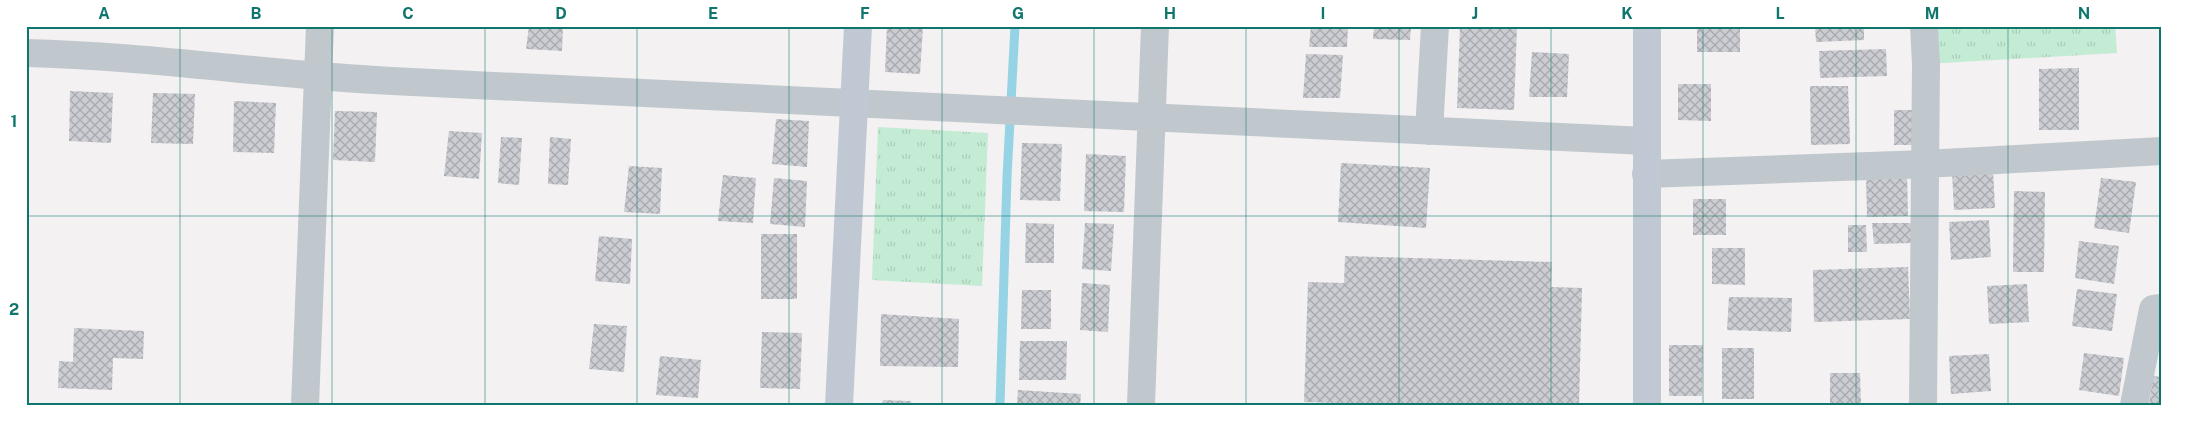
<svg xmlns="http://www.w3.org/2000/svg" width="2188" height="431" viewBox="0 0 2188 431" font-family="'Public Sans',sans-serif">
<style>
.grass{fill:url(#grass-tufts)}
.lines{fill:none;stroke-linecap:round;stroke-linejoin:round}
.stream{stroke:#95d3e5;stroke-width:9}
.building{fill:url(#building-cross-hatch)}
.street{stroke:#c0c8ce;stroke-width:28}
.secondary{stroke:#c0c9d3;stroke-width:28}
.grid{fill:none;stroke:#0f766e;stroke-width:1;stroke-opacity:0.55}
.neatline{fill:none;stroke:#0f766e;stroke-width:2}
.grid-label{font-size:16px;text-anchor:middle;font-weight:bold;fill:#0f766e}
</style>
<defs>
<pattern id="grass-tufts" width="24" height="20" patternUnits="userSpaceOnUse" patternTransform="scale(1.25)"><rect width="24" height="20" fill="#c4ecd4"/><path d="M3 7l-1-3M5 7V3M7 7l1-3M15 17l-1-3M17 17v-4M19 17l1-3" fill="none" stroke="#aaccb8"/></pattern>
<pattern id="building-cross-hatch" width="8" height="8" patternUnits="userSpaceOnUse" patternTransform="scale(1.25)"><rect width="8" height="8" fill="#cbcdd3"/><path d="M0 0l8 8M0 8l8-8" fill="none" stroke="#a7a9ae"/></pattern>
</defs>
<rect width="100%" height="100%" fill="#f3f1f1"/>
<!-- grass -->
<path class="grass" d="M 1924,26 L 2115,26 L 2117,53 L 1926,64 Z
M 878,127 L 988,133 L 982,286 L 872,280 Z"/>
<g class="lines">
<!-- stream -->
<path class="stream" d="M 1000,405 L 1007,177 L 1015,26"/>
</g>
<!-- building -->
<path class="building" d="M 529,26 L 563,26 L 562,51 L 526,49 Z
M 887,26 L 923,26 L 920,74 L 885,72 Z
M 1311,26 L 1348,26 L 1347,47 L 1309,47 Z
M 1374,26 L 1411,26 L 1410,40 L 1373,39 Z
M 1460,26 L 1517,26 L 1514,110 L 1457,108 Z
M 1697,26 L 1740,26 L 1740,52 L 1697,52 Z
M 1815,26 L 1864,26 L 1864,40 L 1816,42 Z
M 1886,49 L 1887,76 L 1820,78 L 1819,51 Z
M 1532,52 L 1569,54 L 1567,97 L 1529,97 Z
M 1306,54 L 1343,55 L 1340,98 L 1303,98 Z
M 2079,68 L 2079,130 L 2039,130 L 2039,69 Z
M 1678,84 L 1711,84 L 1711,121 L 1678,120 Z
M 1810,86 L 1848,86 L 1850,144 L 1811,145 Z
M 70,91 L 113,93 L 111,143 L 69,141 Z
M 153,93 L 195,94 L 193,144 L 151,143 Z
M 234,101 L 276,103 L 274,153 L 233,152 Z
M 1894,110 L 1913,110 L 1914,145 L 1894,145 Z
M 335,111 L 377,112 L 375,162 L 333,160 Z
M 776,119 L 809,121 L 807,167 L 772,164 Z
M 449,131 L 482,133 L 479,179 L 444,176 Z
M 501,137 L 522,138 L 519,185 L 498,183 Z
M 550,137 L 571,139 L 568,185 L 548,184 Z
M 1022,143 L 1062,144 L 1060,201 L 1020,200 Z
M 1086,154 L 1126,156 L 1124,212 L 1084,211 Z
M 1341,163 L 1430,168 L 1426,228 L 1338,222 Z
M 629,166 L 662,168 L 660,214 L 624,212 Z
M 1993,170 L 1995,208 L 1954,210 L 1952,172 Z
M 723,175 L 756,178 L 753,223 L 718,221 Z
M 1907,175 L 1908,216 L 1867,217 L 1866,176 Z
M 774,178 L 807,181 L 805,227 L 770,224 Z
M 2101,178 L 2136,182 L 2129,233 L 2094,228 Z
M 2014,191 L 2045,192 L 2044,272 L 2013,272 Z
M 1693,199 L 1726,199 L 1726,235 L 1693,235 Z
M 1989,220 L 1991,257 L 1951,260 L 1949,222 Z
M 1026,223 L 1054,224 L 1054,263 L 1025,263 Z
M 1085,223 L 1114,224 L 1111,271 L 1082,269 Z
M 1872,223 L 1913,223 L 1913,243 L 1874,244 Z
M 1848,225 L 1866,225 L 1867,252 L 1848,252 Z
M 761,234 L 797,234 L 797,299 L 761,299 Z
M 599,236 L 632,239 L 630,284 L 595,281 Z
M 2079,241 L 2119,246 L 2114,284 L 2075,278 Z
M 1712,248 L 1745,248 L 1745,285 L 1712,284 Z
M 1345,256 L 1552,262 L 1551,287 L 1582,288 L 1579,405 L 1400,405 L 1304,402 L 1308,282 L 1344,283 Z
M 1908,267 L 1910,319 L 1814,322 L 1813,270 Z
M 1082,283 L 1110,285 L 1108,332 L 1080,330 Z
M 2027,284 L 2029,322 L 1989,324 L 1987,286 Z
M 2077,289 L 2117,294 L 2112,331 L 2072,326 Z
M 1022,290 L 1051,290 L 1051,329 L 1021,329 Z
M 1729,297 L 1792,298 L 1791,332 L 1727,330 Z
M 881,314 L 959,319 L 958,367 L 880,366 Z
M 594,324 L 627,326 L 624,372 L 589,369 Z
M 74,328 L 144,331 L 143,359 L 113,358 L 112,390 L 58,388 L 59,361 L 73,362 Z
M 762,332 L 802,333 L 800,389 L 760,388 Z
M 1020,341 L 1067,341 L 1066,380 L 1019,380 Z
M 1669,345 L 1703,345 L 1702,396 L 1669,396 Z
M 1722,348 L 1754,348 L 1754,399 L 1722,399 Z
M 2084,353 L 2124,358 L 2119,396 L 2079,390 Z
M 1989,354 L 1991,391 L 1951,394 L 1949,356 Z
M 660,356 L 701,360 L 698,398 L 656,395 Z
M 1830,373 L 1860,373 L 1861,405 L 1830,405 Z
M 2153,376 L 2162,377 L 2162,405 L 2149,405 Z
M 1018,390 L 1081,394 L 1080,405 L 1017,405 Z
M 883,400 L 911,401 L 911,405 L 882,405 Z"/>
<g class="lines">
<!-- street -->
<path class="street" d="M 26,53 C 149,56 270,75 392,81 C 810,102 1228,122 1646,141
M 1429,131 L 1435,26
M 1646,174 L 1925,164 L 2162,151
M 305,405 L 320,26
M 1141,405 L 1155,26
M 1923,405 L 1926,64 L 1924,26
M 2134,405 L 2153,309 L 2162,308"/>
<!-- secondary -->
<path class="secondary" d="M 839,405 L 858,26
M 1647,405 L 1647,26"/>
</g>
<!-- grid -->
<path class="grid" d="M 180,26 L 180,405M 332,26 L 332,405M 485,26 L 485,405M 637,26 L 637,405M 789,26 L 789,405M 942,26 L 942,405M 1094,26 L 1094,405M 1246,26 L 1246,405M 1399,26 L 1399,405M 1551,26 L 1551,405M 1703,26 L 1703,405M 1856,26 L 1856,405M 2008,26 L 2008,405M 26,216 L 2162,216"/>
<!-- border -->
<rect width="2188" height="431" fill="none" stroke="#ffffff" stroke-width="55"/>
<rect x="28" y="28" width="2132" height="376" class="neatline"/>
<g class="grid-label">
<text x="104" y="19">A</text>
<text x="256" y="19">B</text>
<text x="408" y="19">C</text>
<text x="561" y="19">D</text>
<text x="713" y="19">E</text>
<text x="865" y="19">F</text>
<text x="1018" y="19">G</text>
<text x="1170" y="19">H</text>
<text x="1323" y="19">I</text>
<text x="1475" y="19">J</text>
<text x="1627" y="19">K</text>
<text x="1780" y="19">L</text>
<text x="1932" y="19">M</text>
<text x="2084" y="19">N</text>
<text x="14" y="127">1</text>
<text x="14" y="315">2</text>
</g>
</svg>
